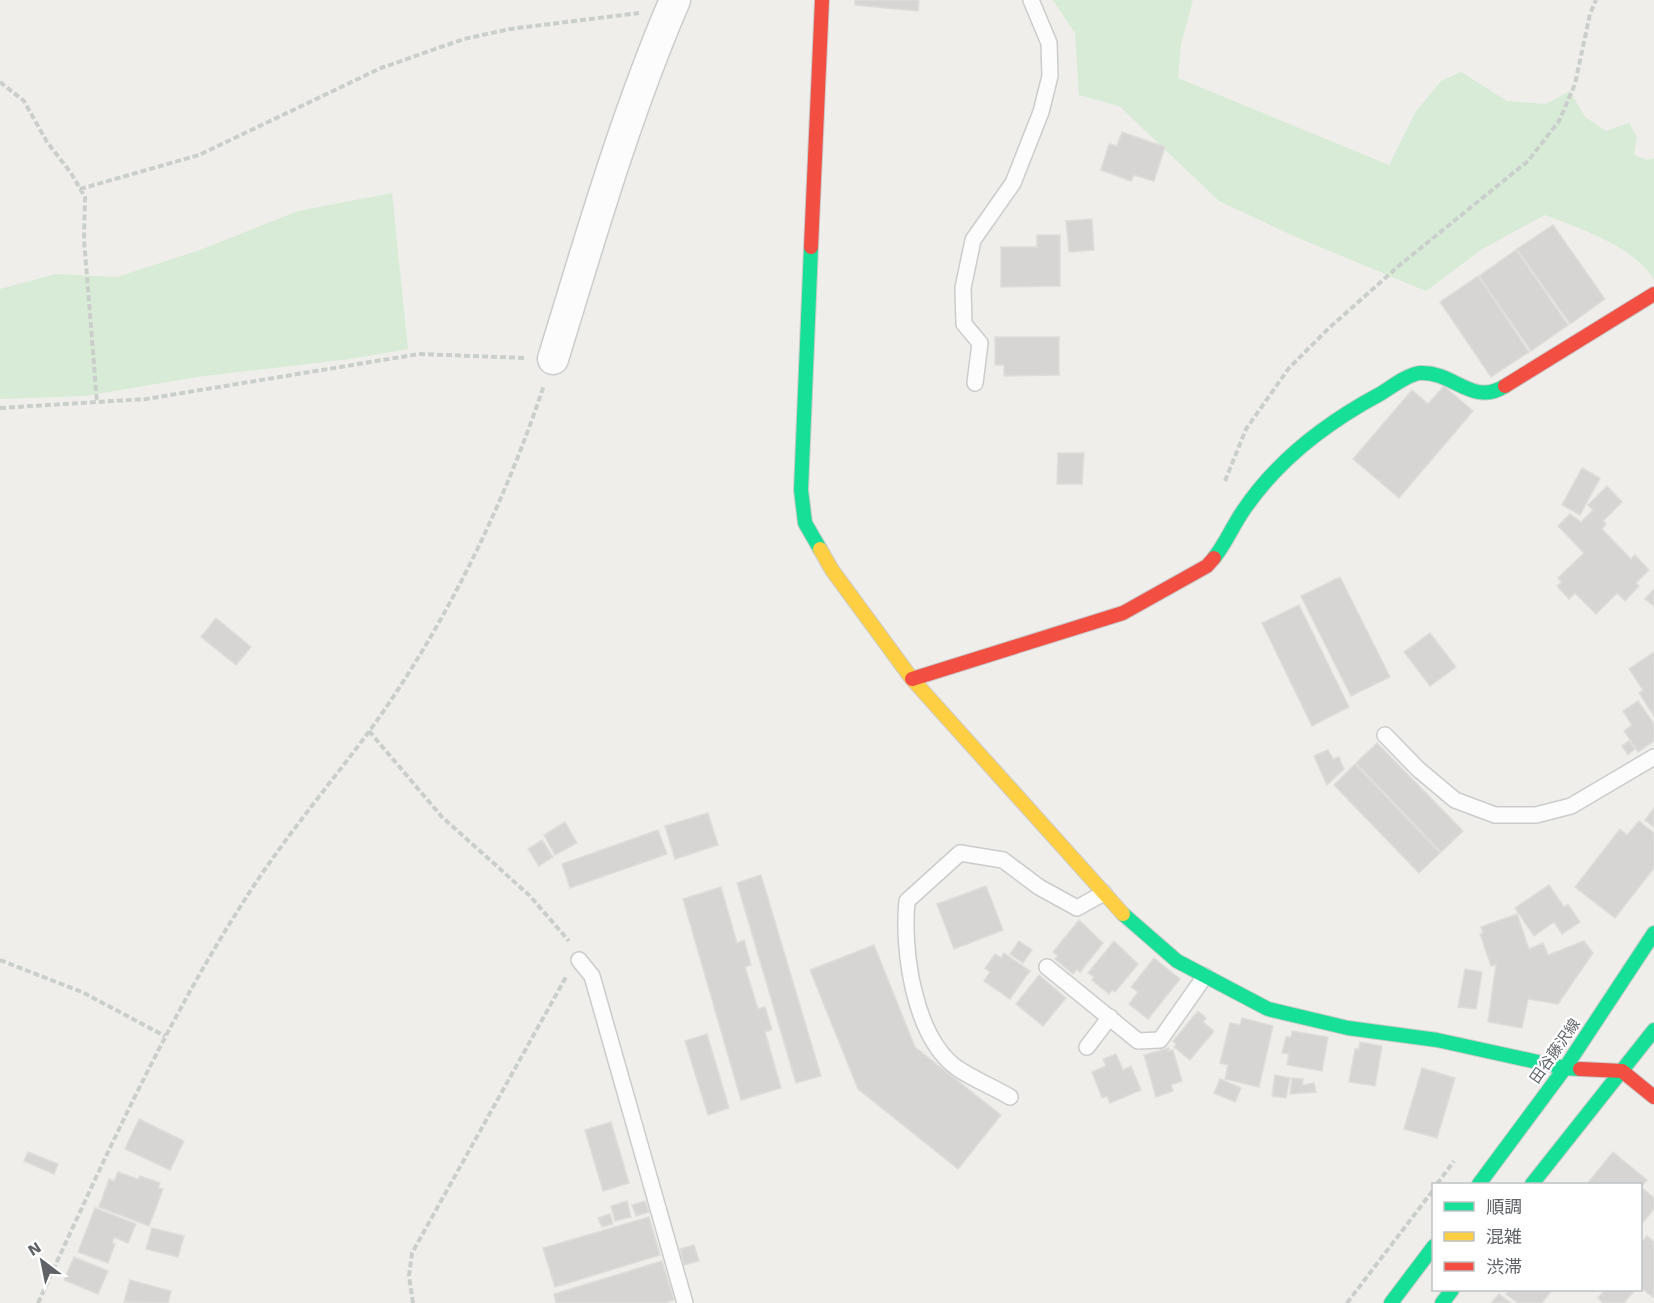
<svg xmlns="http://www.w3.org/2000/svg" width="1654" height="1303" viewBox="0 0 1654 1303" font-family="'Work Sans','Noto Sans JP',sans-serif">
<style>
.green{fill:#d8ebd6}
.building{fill:#d6d5d3;stroke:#deddd9;stroke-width:1.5}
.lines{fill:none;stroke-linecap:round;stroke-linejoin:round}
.lane-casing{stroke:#cbcccc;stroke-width:18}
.street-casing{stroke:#cbcccc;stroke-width:33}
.fast-casing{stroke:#cacacb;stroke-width:16}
.slow-casing{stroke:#cacacb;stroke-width:16}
.jam-casing{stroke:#cacacb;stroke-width:16}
.path{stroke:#cacfcc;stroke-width:4;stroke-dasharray:6 3;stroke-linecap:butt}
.lane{stroke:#fdfcfc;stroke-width:15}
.street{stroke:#fdfcfc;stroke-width:30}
.fast{stroke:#16e098;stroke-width:14}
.slow{stroke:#ffcf43;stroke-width:14}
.jam{stroke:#f24e42;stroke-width:14}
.labels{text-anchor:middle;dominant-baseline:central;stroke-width:4.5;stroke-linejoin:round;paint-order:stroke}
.street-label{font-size:15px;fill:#5f6368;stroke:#fff}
</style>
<rect width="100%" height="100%" fill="#efeeea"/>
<!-- green -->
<path class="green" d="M 1053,0 L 1193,0 L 1181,44 L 1178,78 L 1389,165 L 1416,111 L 1441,81 L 1461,72 L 1507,101 L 1546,104 L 1570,91 L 1585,117 L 1606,131 L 1629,123 L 1637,137 L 1634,155 L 1647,160 L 1654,158 L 1654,280 C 1634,246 1581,229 1545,215 L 1482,249 L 1426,291 L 1296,237 L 1219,201 L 1119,106 L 1079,95 L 1075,33 Z
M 392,193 L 408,349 L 350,359 L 197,377 L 85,396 L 0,399 L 0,289 L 56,274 L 117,277 L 200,250 L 298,211 Z"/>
<!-- building -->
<path class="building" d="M 855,0 L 919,0 L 918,11 L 855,5 Z
M 1122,132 L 1165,147 L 1154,181 L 1134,175 L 1131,181 L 1101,170 L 1109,144 L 1117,146 Z
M 1092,219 L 1094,250 L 1069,252 L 1066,221 Z
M 1553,225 L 1605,299 L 1570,324 L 1517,249 Z
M 1037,235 L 1060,235 L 1060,286 L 1001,287 L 1001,247 L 1037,247 Z
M 1516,250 L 1568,325 L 1531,351 L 1479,276 Z
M 1478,276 L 1529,352 L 1491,377 L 1440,302 Z
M 995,337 L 1059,337 L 1059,375 L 1004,376 L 1004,365 L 995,365 Z
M 1444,386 L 1473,411 L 1399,498 L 1353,459 L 1412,390 L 1428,404 Z
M 1058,453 L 1084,453 L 1082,484 L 1057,484 Z
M 1582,468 L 1600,478 L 1580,515 L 1562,505 Z
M 1607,486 L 1622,502 L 1603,521 L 1606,524 L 1602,529 L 1631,559 L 1635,555 L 1649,570 L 1636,583 L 1639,586 L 1625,601 L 1617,593 L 1596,614 L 1575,593 L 1569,599 L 1557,586 L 1562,582 L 1558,578 L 1584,553 L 1558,526 L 1570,514 L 1581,522 L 1593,510 L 1588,505 Z
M 1340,577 L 1390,677 L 1351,696 L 1301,596 Z
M 1654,589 L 1654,606 L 1645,599 Z
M 1299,605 L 1349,707 L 1312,726 L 1262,623 Z
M 216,618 L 251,647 L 236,665 L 201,637 Z
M 1430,633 L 1456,667 L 1430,686 L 1404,652 Z
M 1654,652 L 1654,716 L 1639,693 L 1643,690 L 1629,669 Z
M 1638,701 L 1654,724 L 1654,741 L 1638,752 L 1624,731 L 1632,725 L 1623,711 Z
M 1629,741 L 1635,749 L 1628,755 L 1622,746 Z
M 1377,743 L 1463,831 L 1441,852 L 1356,763 Z
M 1328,750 L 1333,759 L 1339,757 L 1344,769 L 1327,785 L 1314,756 Z
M 1355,764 L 1440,853 L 1419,873 L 1334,785 Z
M 1654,808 L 1654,827 L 1645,820 Z
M 708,813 L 718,845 L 675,859 L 665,826 Z
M 1639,821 L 1654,833 L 1654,868 L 1615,918 L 1575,887 L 1620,829 L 1627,835 Z
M 565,822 L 577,843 L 555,855 L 544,835 Z
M 658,830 L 667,854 L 570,888 L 562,864 Z
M 542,840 L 553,857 L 539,866 L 528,849 Z
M 761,875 L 821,1076 L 796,1083 L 737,883 Z
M 1549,885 L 1564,907 L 1568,904 L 1580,922 L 1562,934 L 1554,922 L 1534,936 L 1515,908 Z
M 986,886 L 1003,930 L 954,949 L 937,904 Z
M 721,887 L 737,943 L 744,940 L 751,965 L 745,967 L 758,1009 L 765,1007 L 772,1030 L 765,1032 L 781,1088 L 741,1100 L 683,899 Z
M 1517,914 L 1529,949 L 1543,943 L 1548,955 L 1584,941 L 1593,953 L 1558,1004 L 1528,999 L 1522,1028 L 1488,1022 L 1496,964 L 1491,966 L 1480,934 L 1483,933 L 1481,927 Z
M 1079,920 L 1103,943 L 1080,972 L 1077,969 L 1073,974 L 1055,959 L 1058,956 L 1053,952 Z
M 1019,941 L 1032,950 L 1023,963 L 1010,954 Z
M 1114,941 L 1138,964 L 1115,992 L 1112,990 L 1109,994 L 1092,980 L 1094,977 L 1088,973 Z
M 874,945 L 915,1047 L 1001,1115 L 958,1169 L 858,1089 L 810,970 Z
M 1004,953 L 1030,971 L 1010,999 L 984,981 L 990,972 L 985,968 L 995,954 L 1001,958 Z
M 1154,958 L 1180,979 L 1148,1019 L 1129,1004 L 1138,992 L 1131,987 Z
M 1465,969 L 1482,972 L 1476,1009 L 1458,1007 Z
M 1039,975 L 1066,998 L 1043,1026 L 1016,1004 Z
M 1198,1011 L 1206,1018 L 1203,1022 L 1214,1031 L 1190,1060 L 1174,1047 L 1176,1044 L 1173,1041 Z
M 1242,1018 L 1273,1026 L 1259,1087 L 1225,1079 L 1228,1065 L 1220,1063 L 1230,1023 L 1240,1025 Z
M 1292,1031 L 1328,1037 L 1322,1071 L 1287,1065 L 1289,1054 L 1282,1053 L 1286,1037 L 1291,1037 Z
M 707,1034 L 729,1108 L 708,1115 L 685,1041 Z
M 1360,1042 L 1382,1046 L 1375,1086 L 1349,1082 L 1355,1049 L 1359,1049 Z
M 1169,1048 L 1169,1051 L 1173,1050 L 1182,1081 L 1171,1085 L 1173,1091 L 1156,1097 L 1144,1055 Z
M 1116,1054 L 1123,1070 L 1131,1066 L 1141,1090 L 1110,1103 L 1107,1096 L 1102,1098 L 1092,1072 L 1106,1066 L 1103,1059 Z
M 1422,1068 L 1455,1078 L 1437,1138 L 1404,1129 Z
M 1275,1075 L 1290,1078 L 1286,1098 L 1272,1096 Z
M 1292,1078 L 1303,1079 L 1302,1085 L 1314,1083 L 1316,1092 L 1290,1094 Z
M 1220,1079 L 1241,1088 L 1235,1102 L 1214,1093 Z
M 139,1119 L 184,1141 L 170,1170 L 125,1149 Z
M 611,1122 L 629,1183 L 603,1191 L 585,1130 Z
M 28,1152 L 58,1164 L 54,1174 L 24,1161 Z
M 1613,1152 L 1647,1180 L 1641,1187 L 1654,1198 L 1654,1209 L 1640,1226 L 1640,1184 L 1587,1184 Z
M 118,1172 L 138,1179 L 140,1176 L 160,1183 L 158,1188 L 163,1189 L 149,1226 L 99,1207 L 109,1179 L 114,1181 Z
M 627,1201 L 631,1217 L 615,1221 L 611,1206 Z
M 645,1201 L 649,1212 L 636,1216 L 632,1205 Z
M 95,1208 L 136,1224 L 128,1243 L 114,1237 L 112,1243 L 115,1244 L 108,1263 L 78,1252 Z
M 610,1214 L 613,1224 L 602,1227 L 598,1218 Z
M 649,1217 L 660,1255 L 555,1287 L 543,1248 Z
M 152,1228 L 184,1236 L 178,1257 L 146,1249 Z
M 1647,1236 L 1654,1242 L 1654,1298 L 1640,1287 L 1640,1244 Z
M 694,1245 L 699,1261 L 684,1265 L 680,1249 Z
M 74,1257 L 108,1271 L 98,1294 L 64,1280 Z
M 662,1261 L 674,1300 L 665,1303 L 556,1303 L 554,1294 Z
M 130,1280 L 171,1291 L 168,1303 L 124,1302 Z
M 1509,1290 L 1552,1290 L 1542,1303 L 1518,1303 L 1506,1294 Z
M 1605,1290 L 1635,1290 L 1624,1303 L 1603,1303 L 1598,1298 Z
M 1499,1294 L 1511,1303 L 1491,1303 Z"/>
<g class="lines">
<defs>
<path id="lane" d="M 975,383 L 980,343 L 964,324 L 963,288 L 973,240 L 1013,183 L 1041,112 L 1050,76 L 1049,43 L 1031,0
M 1385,735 L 1418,769 L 1455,800 L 1495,815 L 1536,815 L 1571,806 L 1654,757
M 579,960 L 592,976 L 685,1303
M 1047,967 L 1138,1041 L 1160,1040 L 1205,976
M 1087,1047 L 1110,1017
M 1010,1097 C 993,1087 973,1079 957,1068 C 914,1037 902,950 907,901 L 960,853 L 1003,860 L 1039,887 L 1077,908 L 1104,893"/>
<path id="street" d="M 553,359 C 590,239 625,116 675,0"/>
<path id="fast" d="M 811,247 L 801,490 L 805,523 L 820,549
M 1214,558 C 1226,543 1232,527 1243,511 C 1277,460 1326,423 1380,394 C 1390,388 1408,374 1420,373 C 1454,371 1472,407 1505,386
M 1123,914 L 1177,961 L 1268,1009 L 1348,1028 L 1437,1040 L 1565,1068 L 1580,1069
M 1479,1184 L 1565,1068 L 1654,933
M 1532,1184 L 1654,1030
M 1391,1303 L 1434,1246
M 1442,1303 L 1452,1290"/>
<path id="slow" d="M 820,549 L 832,570 L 912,679 L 1123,914"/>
<path id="jam" d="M 811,247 L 822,0
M 1505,386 L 1654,294
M 912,679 L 1123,613 L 1207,566 L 1214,558
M 1580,1069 L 1622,1071 L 1654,1097"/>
</defs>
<!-- lane casing -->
<use href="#lane" class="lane-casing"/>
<!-- street casing -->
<use href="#street" class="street-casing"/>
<!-- fast casing -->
<use href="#fast" class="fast-casing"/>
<!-- slow casing -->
<use href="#slow" class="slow-casing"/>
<!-- jam casing -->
<use href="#jam" class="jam-casing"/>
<!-- path -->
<path class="path" d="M 0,82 L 24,101 L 47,142 L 71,173 L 85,197 L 84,239 L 97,403
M 80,189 L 199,155 L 381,68 L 464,39 L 510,29 L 639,13
M 0,408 L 146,399 L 419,354 L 525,358
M 1225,481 L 1246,429 L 1289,368 L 1329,328 L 1401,264 L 1528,161 L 1559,121 L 1575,84 L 1590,14 L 1596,0
M 369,731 L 442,817 L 529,895 L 569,941
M 0,960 L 82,992 L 165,1036
M 1437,1184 L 1454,1161
M 38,1303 C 103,1162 166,1020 251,890 C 287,835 329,785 368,733 C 443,630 504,506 544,385
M 413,1303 L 409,1276 L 412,1253 L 566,977
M 1347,1303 L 1434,1189"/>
<!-- lane -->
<use href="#lane" class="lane"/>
<!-- street -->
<use href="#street" class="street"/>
<!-- fast -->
<use href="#fast" class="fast"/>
<!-- slow -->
<use href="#slow" class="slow"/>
<!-- jam -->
<use href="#jam" class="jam"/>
</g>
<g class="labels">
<!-- street labels -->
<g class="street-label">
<text transform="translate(1555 1051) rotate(-55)">田谷藤沢線</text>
</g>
</g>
<!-- legend -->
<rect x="1432" y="1183" width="210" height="108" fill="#ffffff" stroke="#bfc1c3" stroke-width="1.5"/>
<rect x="1444" y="1202" width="30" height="9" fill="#16e098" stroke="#bfc1c3" stroke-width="1.5"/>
<text x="1486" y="1213" font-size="18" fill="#5f6368">順調</text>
<rect x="1444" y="1232" width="30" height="9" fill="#ffcf43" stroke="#bfc1c3" stroke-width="1.5"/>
<text x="1486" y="1243" font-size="18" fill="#5f6368">混雑</text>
<rect x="1444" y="1262" width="30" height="9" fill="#f24e42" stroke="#bfc1c3" stroke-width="1.5"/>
<text x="1486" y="1273" font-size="18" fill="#5f6368">渋滞</text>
<!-- north arrow -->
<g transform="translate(42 1261) rotate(328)" stroke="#ffffff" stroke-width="4.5" paint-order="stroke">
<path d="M0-4.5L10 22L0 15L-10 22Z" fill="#5f6368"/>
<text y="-9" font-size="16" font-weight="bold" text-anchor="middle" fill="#5f6368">N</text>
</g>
</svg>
